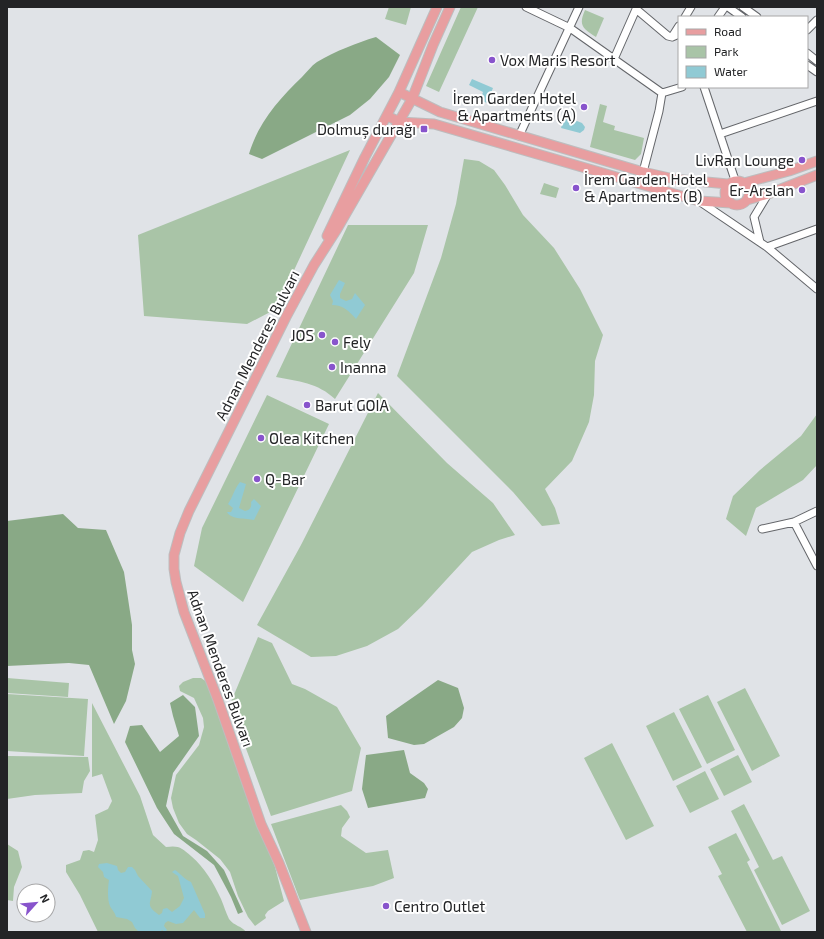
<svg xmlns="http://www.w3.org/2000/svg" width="824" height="939" viewBox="0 0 824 939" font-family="'Exo 2',sans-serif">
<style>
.green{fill:#a9c4a7}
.forest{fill:#89a986}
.water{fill:#90cad4}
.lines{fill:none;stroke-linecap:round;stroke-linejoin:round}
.minor-casing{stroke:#64666a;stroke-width:9}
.major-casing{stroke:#bdbdbe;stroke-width:11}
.minor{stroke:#fff;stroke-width:7}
.major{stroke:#e89ea0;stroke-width:9}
.poi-dot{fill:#8854cc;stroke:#fff;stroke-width:1.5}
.labels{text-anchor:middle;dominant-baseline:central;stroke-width:4;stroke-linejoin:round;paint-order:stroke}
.poi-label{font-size:15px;fill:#232426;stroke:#fff;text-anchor:start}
.street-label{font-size:15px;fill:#232426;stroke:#fff}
</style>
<rect width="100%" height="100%" fill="#e0e3e7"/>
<!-- green -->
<path class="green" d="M 389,7 L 411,7 L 406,25 L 385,19 Z
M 461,7 L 478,7 L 439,92 L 426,86 Z
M 585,10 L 604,18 L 596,37 C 583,28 578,26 585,10 Z
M 600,104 L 607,106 L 603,122 L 615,126 L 614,130 L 644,138 L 641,154 L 635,160 L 590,147 Z
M 350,150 L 276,309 L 247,324 L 144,316 L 138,235 Z
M 464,159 L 479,161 L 494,170 L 505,185 L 523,215 L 554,248 L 580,289 L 603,335 L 595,361 L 594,395 L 589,422 L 572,461 L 545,489 L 555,508 L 560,524 L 542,526 L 513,492 L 397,376 L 441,258 L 456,204 Z
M 544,183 L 559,188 L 556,198 L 540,194 Z
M 348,225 L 428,225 L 414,273 L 335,399 C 318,383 298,381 276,377 Z
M 378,393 L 447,463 L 493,503 L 515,535 L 499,540 L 472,552 L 446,580 L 422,606 L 398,629 L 367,646 L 336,656 L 311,657 L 257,625 L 301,545 Z
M 267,395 L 329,424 L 243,602 L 194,566 L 202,528 Z
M 817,414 L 817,465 L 803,480 L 756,508 L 746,536 L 726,519 L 733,496 L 760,470 L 801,436 Z
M 258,637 L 272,643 L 292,684 L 305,689 L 337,707 L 361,748 L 352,791 L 271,816 L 238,727 L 231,702 Z
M 7,678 L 69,683 L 68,697 L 7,693 Z
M 193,678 L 201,678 L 207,682 L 249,801 L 275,867 L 284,901 L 268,911 L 265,915 L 266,918 L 255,926 L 248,917 L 238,896 L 230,872 L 220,859 L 196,840 L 187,834 L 179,823 L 173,808 L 171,798 L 176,775 L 199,745 L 204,727 L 203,718 L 194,698 L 180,691 L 179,686 L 183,682 Z
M 745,688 L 780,756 L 752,771 L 717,702 Z
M 7,694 L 88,699 L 84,756 L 7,751 Z
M 708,695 L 735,750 L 707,764 L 679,709 Z
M 92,703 L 140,796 L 153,835 L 166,847 C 179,845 182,848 191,856 C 205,868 213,882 221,899 C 224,906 226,913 229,919 C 234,926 242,926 246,932 L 98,932 L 80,895 L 66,872 L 66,865 L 80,860 L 83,851 L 89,850 L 94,852 L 98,840 L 95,815 L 108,809 L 112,801 L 102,774 L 92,777 Z
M 674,712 L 702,767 L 673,781 L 646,726 Z
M 612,743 L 654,826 L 626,840 L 584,758 Z
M 738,755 L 752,782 L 724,796 L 710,769 Z
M 7,756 L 88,757 L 90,771 L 84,781 L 82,793 L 35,795 L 7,799 Z
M 705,771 L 719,799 L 690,813 L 676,786 Z
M 744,804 L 773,860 L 782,856 L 810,911 L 782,925 L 754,870 L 759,867 L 731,811 Z
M 341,805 L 347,811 L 350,817 L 342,828 L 341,836 L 366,853 L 388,850 L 394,878 L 373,886 L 300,900 L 271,824 Z
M 736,833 L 750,860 L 747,862 L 781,931 L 779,932 L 747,932 L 718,876 L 722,874 L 708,847 Z
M 7,844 L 18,851 L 22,867 L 14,887 L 13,901 L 7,900 Z"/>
<!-- forest -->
<path class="forest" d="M 376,37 L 400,55 L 389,77 L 370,99 L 350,115 L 262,159 L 249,154 C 258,123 279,99 302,77 C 307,72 311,66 317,62 C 336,51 356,43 376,37 Z
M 63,514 L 78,528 L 106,530 L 124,572 L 132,625 L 132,650 L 135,664 L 126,701 L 114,724 L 89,665 L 69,663 L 7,666 L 7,521 Z
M 438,680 L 458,688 L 464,708 L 462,718 L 454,727 L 424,744 L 414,745 L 388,738 L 386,716 Z
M 183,695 L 195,707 L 199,736 L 173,773 L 166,806 L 183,836 L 207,851 L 224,870 L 243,912 L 238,914 L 231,897 L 214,865 L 174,834 L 157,808 L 125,742 L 130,726 L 142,725 L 160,752 L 179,736 L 173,716 L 170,703 Z
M 404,750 L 410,773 L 424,783 L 428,789 L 425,798 L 368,808 L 362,789 L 366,755 Z"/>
<!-- water -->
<path class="water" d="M 472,79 L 493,88 L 487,103 L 480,100 L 483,92 L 469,85 Z
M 564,118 L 569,119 L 572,123 L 577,121 L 582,123 L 585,127 L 584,130 L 580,133 L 561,128 Z
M 339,280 L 345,283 L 340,294 L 340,298 L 346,301 L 352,299 L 355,293 L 365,305 L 356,319 C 349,311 343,305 332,305 L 333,301 L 330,295 Z
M 240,482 L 246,484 L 239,508 L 245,511 C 250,510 252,507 251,502 L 254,499 L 261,506 L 254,520 C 246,518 231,520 227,512 L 231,512 L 233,508 L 228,504 C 233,497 234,489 240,482 Z
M 107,863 L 117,866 L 118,870 L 121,873 L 125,872 L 128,867 L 132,867 L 135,870 L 138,876 L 152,891 C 151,904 145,905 159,915 L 162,913 L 163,909 L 167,908 L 172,912 L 180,906 L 184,898 L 178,876 L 172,872 L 175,870 C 181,874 184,879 191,882 L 205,914 L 205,918 L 200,918 L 194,910 L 183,923 L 176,924 L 168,921 L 165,923 L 164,926 L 167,930 L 165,932 L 162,930 L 160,932 L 139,932 L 135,928 L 132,922 L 127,919 L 116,917 C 115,912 112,910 110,906 C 107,899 108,887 109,880 L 104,877 L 103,872 L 98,867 L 99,864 Z"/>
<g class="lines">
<defs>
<path id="minor" d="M 526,7 L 570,28 L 662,93
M 728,7 L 742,17
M 743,7 L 757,17
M 636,9 L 668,36 L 672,37 L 679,34
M 685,17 L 691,7
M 718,17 L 725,7
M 807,30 L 817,20
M 672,37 L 679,26
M 807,53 L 817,61
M 614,59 L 637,7
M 807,65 L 817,72
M 704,87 L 735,180
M 662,93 L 682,87
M 720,134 L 817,101
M 519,136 L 579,7
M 643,172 L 659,111 L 662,93
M 699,201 L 767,247 L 817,289
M 760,242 L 754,217 L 768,194
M 767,247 L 817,229
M 794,522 L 817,566
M 762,529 L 794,522 L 817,511"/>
<path id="major" d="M 399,92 L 440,112 L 643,172 L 674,179 L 728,184
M 387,116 L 400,122 L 434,124 L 699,201 L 731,203
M725 193a12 12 0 1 1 24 0a12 12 0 1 1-24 0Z
M 744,183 L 789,171 L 817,161
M 747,200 L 768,194 L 817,175
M 327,236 L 365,157 L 399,92 L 437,7
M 306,932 L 279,863 L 261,824 L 218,700 L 184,612 L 176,582 L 174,569 L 174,555 L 180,533 L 189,511 L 286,317 L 314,265 L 337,229 L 412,99 L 433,45 L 450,7"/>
</defs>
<!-- minor casing -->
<use href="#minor" class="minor-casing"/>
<!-- major casing -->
<use href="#major" class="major-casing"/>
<!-- minor -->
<use href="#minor" class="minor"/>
<!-- major -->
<use href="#major" class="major"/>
</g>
<!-- markers -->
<g class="poi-dot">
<circle cx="492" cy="60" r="4"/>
<circle cx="584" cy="107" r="4"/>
<rect x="420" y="125" width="8" height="8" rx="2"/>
<circle cx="802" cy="160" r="4"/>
<circle cx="576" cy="188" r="4"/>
<circle cx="802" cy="190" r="4"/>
<circle cx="322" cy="335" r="4"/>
<circle cx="335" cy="342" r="4"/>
<circle cx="332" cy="367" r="4"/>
<circle cx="307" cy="405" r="4"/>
<circle cx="261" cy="438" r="4"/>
<circle cx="257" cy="479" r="4"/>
<circle cx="386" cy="906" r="4"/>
</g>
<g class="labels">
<!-- poi labels -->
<g class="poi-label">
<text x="500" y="60">Vox Maris Resort</text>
<text x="576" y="98" text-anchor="end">İrem Garden Hotel<tspan x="576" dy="17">&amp; Apartments (A)</tspan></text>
<text x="416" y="129" text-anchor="end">Dolmuş durağı</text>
<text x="794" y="160" text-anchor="end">LivRan Lounge</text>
<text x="584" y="179">İrem Garden Hotel<tspan x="584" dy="17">&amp; Apartments (B)</tspan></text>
<text x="794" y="190" text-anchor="end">Er-Arslan</text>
<text x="314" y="335" text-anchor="end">JOS</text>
<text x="343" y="342">Fely</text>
<text x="340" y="367">Inanna</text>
<text x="315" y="405">Barut GOIA</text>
<text x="269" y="438">Olea Kitchen</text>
<text x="265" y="479">Q-Bar</text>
<text x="394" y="906">Centro Outlet</text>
</g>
<!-- street labels -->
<g class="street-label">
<text transform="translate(257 345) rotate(-63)">Adnan Menderes Bulvarı</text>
<text transform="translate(221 668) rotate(70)">Adnan Menderes Bulvarı</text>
</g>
</g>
<!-- border -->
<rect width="824" height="939" fill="none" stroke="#232426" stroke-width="16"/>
<!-- legend -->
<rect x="678" y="16" width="130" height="72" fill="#ffffff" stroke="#a7a7a8"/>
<rect x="686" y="29" width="20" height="6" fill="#e89ea0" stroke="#a7a7a8"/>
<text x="714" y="36" font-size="12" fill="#232426">Road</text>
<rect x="686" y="46" width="20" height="12" fill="#a9c4a7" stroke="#a7a7a8"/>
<text x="714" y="56" font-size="12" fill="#232426">Park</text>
<rect x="686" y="66" width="20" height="12" fill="#90cad4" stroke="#a7a7a8"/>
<text x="714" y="76" font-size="12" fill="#232426">Water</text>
<!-- north arrow -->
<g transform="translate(36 903) rotate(63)"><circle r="19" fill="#ffffff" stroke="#a7a7a8"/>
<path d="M0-3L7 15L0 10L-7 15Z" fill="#8854cc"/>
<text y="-6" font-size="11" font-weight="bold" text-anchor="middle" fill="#232426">N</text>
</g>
</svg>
